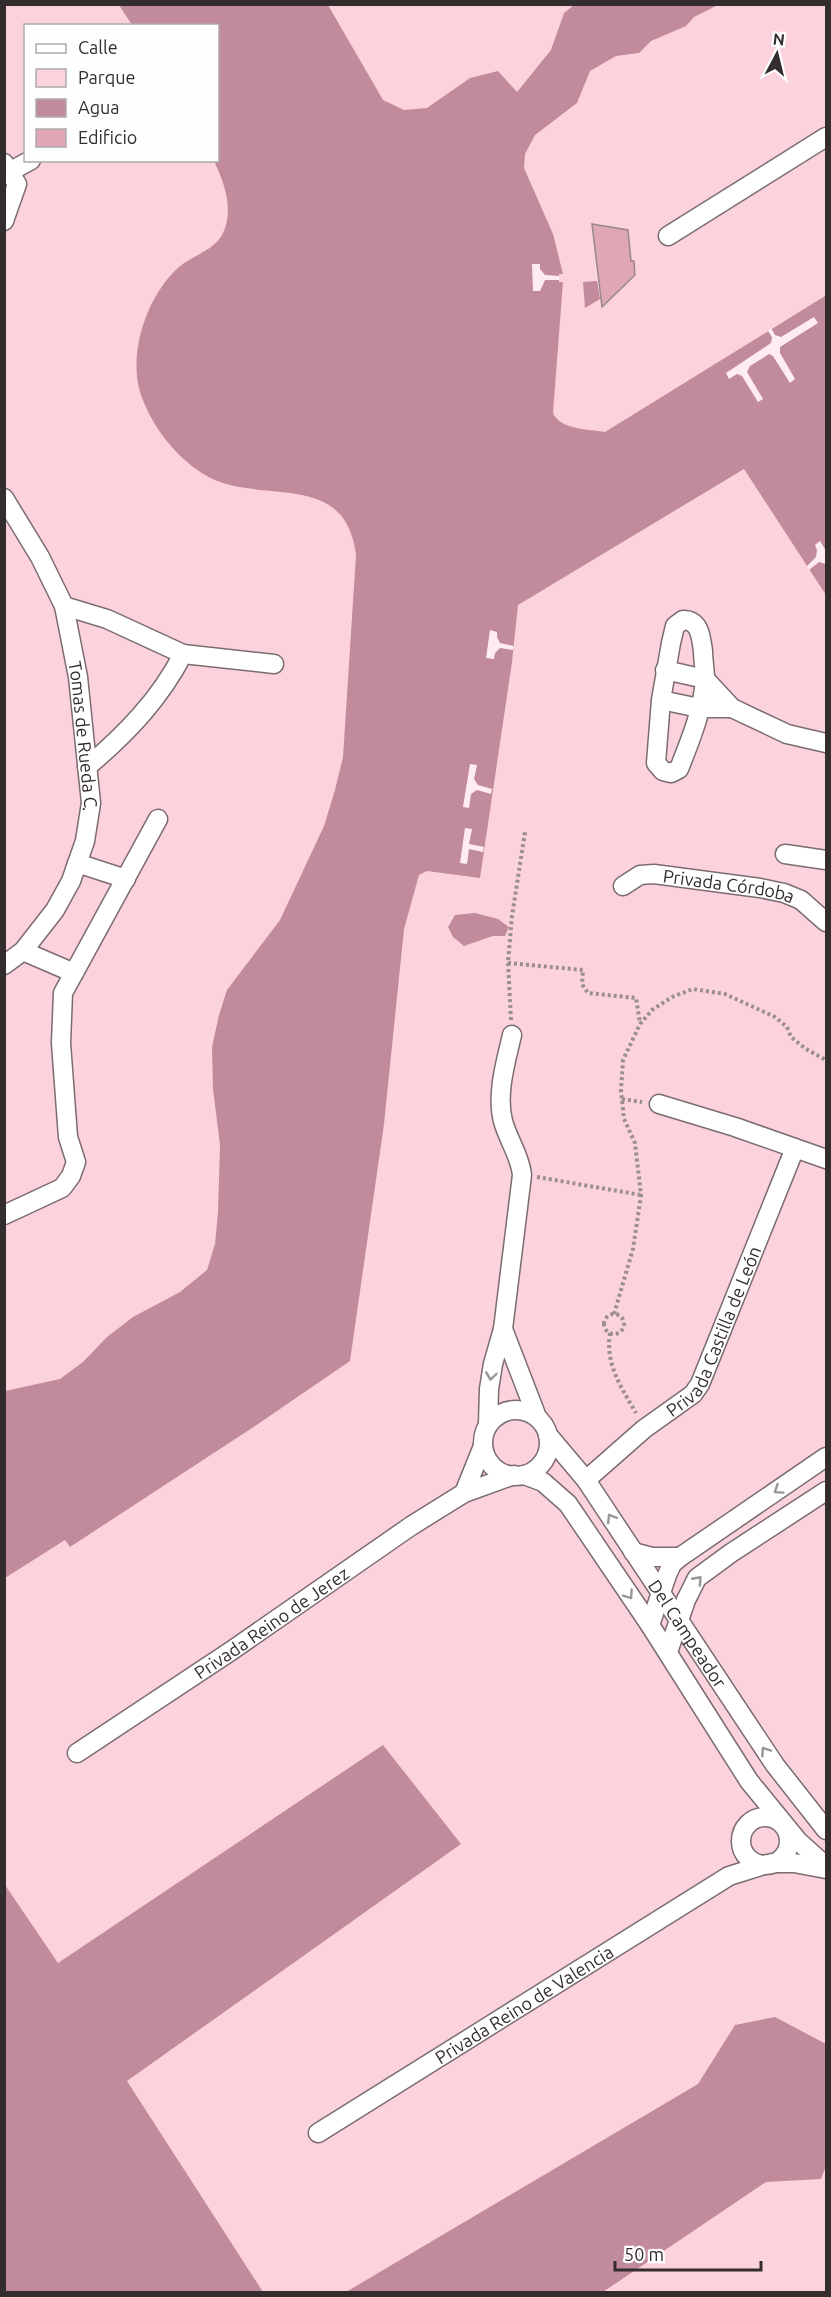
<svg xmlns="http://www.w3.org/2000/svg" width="831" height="2297" viewBox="0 0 831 2297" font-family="Ubuntu,sans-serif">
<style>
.green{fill:#fcd2dd;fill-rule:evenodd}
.water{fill:#c28b9b}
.pier{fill:#feecf0}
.building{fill:#dfa6b6;stroke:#98888c;stroke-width:1.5}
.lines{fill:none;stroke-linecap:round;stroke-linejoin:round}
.minor-casing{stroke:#7b6c70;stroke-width:21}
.path{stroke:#9a8e91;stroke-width:4;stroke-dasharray:3 3;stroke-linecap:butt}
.minor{stroke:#fff;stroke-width:18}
.oneway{stroke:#999696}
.labels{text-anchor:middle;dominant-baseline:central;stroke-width:4.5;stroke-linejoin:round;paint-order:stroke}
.street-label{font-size:18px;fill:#332d2e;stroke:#fefefe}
</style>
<rect width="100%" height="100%" fill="#feecf0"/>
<!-- green -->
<path class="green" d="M 5,5 L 826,5 L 826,2292 L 5,2292 ZM 26,26 L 218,26 L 218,160 L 26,160 Z"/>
<!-- water -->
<path class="water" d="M 119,5 L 328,5 L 383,100 L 404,110 L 427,108 L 470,78 L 498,71 L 517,92 L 551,50 L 564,13 L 574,5 L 718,5 L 694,17 L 686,26 L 651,41 L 639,53 L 616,56 L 590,71 L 577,103 L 535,135 L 525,154 L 524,168 L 553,234 L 563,274 L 559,274 L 559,282 L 563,282 L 553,413 C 560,430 589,429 605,432 L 825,296 L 826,298 L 826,595 L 744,469 L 518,605 L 512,662 L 480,878 L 427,871 L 419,875 L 404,929 L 384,1124 L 350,1361 L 252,1428 L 70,1547 L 65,1540 L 5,1578 L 5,1391 L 60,1379 L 83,1362 L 107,1337 L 133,1317 L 180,1292 L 207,1270 L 215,1244 L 218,1212 L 220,1145 L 213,1089 L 212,1047 L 219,1015 L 227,990 L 280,920 L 324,826 L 335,790 L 343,757 L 356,555 C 346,476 277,500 223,483 C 184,470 152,429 140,392 C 128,351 148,294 179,267 C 193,255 213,251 222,235 C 235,211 224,182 214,161 L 218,160 L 218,26 L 132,25 Z
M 597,281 L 600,299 L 585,308 L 583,282 Z
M 475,913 L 498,919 L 509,927 L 505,936 L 493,936 L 464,946 L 453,937 L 448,927 L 455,915 Z
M 383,1745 L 461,1844 L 127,2081 L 263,2292 L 5,2292 L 5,1885 L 58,1963 Z
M 775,2017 L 826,2044 L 826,2166 L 821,2179 L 766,2182 L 603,2292 L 346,2292 L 698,2084 L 735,2025 Z"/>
<!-- pier -->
<path class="pier" d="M 532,264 L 540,264 L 540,269 L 545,275 L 559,276 L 559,280 L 545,280 L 540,291 L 533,291 Z
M 814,317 L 818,323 L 780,347 L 780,353 L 795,379 L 790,383 L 773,356 L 769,354 L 750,366 L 747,372 L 763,399 L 758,402 L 742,376 L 737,374 L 729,379 L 726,373 L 771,343 L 772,337 L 768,331 L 771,328 L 775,335 L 781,337 Z
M 820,541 L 826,551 L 826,564 L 819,562 L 809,570 L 807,566 L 816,557 L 817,550 L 815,545 Z
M 490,630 L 497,632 L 497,637 L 500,643 L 514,646 L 513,650 L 500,648 L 495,653 L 494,659 L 486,658 Z
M 470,764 L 477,765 L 474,779 L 478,785 L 492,789 L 491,794 L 477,790 L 471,794 L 469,808 L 463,807 Z
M 465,828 L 472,829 L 469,844 L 484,847 L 483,852 L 469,849 L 467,864 L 460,863 Z"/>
<!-- building -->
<path class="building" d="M 592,224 L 628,230 L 631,261 L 634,261 L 635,275 L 602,307 Z"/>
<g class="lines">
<defs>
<g id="minor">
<path d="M 4,163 L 17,184 L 4,221"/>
<path d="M 11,171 L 31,160"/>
<path d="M 668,236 L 826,137"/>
<path id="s1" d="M 4,498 L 40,557 L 64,606 L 78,677 L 91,803 L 85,841 L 71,881 L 55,910 L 23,951 L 4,965"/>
<path d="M 64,606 L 107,619 L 183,654 L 274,664"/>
<path d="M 683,620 C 700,620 701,637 703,651 C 703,660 705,670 705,679 C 703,710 690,741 679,769 L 671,773 L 663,771 L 656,763 L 661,700 L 671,643 L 675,626 Z"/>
<path d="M 665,670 L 705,679 L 732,708 L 787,734 L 826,743"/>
<path d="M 661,700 L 699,708 L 732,708"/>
<path d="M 87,767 C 126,734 160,699 183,654"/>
<path d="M 785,854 L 826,860"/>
<path d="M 77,863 L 126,879"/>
<path id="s2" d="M 623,886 L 640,875 L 654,874 L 760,888 L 784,893 L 801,900 L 826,922"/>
<path d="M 23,951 L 74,973"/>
<path d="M 659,1104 L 735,1127 L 826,1159"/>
<path d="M 4,1215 L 62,1188 L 71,1176 L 76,1162 L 68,1137 L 61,1043 L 63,993 L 158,819"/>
<path d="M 503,1329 L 537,1417"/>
<circle cx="516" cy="1443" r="33"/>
<path d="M 488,1425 L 489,1389 L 493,1364 L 503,1329 L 522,1175 C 520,1155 508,1140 503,1121 C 496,1094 506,1061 512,1035"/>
<path id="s3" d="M 548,1435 L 586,1480 L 775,1765 L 826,1830"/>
<path d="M 524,1475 L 543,1482 L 568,1504 L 650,1625 L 749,1781 L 798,1841 L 826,1866"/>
<path id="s4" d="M 586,1480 L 644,1429 L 693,1394 L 700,1384 L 795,1148"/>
<path d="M 464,1493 L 483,1446"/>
<path d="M 633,1552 L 652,1557 L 680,1557"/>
<path d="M 650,1625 L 667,1575 L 672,1564 L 680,1557 L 826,1457"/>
<path d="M 668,1652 L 686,1600 L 697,1578 L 731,1553 L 826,1491"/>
<path id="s5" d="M 77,1753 L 231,1651 L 411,1526 L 464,1493 L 514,1475"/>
<circle cx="765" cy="1841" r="24"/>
<path d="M 772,1863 L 794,1863 L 826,1869"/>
<path id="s6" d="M 318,2133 L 729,1876 L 767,1864"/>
</g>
</defs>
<!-- minor casing -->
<use href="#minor" class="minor-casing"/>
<!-- path -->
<path class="path" d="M 508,963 L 583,970 L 582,984 L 588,993 L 636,998 L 640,1023
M 511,1020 L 508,963 L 512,916 L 525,832
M 622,1099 L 642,1102
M 537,1177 L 641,1195
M604 1324a10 10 0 1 1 20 0a10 10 0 1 1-20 0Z
M 614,1314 L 633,1249 L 641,1195 L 635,1143 L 624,1119 L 621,1091 L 623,1060 L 640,1024 L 652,1010 L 672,997 L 693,989 L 725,994 L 775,1017 L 787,1027 L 791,1037 L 806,1049 L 826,1060
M 610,1333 C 605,1364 621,1387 636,1413"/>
<!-- minor -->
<use href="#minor" class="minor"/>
</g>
<!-- one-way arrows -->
<defs><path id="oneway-chevron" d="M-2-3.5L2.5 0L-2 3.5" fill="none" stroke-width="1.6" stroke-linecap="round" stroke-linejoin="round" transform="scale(1.5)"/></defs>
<g class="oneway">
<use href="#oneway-chevron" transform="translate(491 1376) rotate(98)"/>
<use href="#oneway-chevron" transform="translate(778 1490) rotate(146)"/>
<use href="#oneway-chevron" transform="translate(611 1518) rotate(-122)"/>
<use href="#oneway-chevron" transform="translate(698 1580) rotate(-48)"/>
<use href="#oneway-chevron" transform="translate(629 1595) rotate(55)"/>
<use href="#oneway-chevron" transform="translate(765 1751) rotate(-124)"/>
</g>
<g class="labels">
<!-- street labels -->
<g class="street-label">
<text stroke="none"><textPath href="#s1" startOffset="256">Tomas de Rueda C.</textPath></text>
<text stroke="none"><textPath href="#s2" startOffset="110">Privada Córdoba</textPath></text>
<text stroke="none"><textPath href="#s4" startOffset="202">Privada Castilla de León</textPath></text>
<text stroke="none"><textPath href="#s5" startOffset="234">Privada Reino de Jerez</textPath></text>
<text stroke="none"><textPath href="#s3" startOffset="243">Del Campeador</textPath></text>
<text stroke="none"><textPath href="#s6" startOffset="243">Privada Reino de Valencia</textPath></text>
</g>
</g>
<!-- border -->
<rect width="831" height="2297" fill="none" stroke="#332d2e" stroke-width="12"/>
<!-- legend -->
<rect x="24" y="24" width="195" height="138" fill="#fefefe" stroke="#adaaab" stroke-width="1.5"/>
<rect x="36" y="44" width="30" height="9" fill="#ffffff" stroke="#adaaab" stroke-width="1.5"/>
<text x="78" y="54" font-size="18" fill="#332d2e">Calle</text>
<rect x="36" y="69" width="30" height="18" fill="#fcd2dd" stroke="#adaaab" stroke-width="1.5"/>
<text x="78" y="84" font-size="18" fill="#332d2e">Parque</text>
<rect x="36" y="99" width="30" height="18" fill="#c28b9b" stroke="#adaaab" stroke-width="1.5"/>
<text x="78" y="114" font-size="18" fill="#332d2e">Agua</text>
<rect x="36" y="129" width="30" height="18" fill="#dfa6b6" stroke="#adaaab" stroke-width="1.5"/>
<text x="78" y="144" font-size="18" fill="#332d2e">Edificio</text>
<!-- north arrow -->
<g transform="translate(777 54) rotate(7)" stroke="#fefefe" stroke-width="4.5" paint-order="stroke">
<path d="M0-4.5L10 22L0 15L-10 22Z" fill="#332d2e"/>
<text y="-9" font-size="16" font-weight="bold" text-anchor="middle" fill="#332d2e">N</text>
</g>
<!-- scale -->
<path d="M615 2261v9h146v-9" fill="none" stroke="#332d2e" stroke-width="3"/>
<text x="624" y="2261" font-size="18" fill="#332d2e" stroke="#fefefe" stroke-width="4.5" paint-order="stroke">50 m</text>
</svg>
